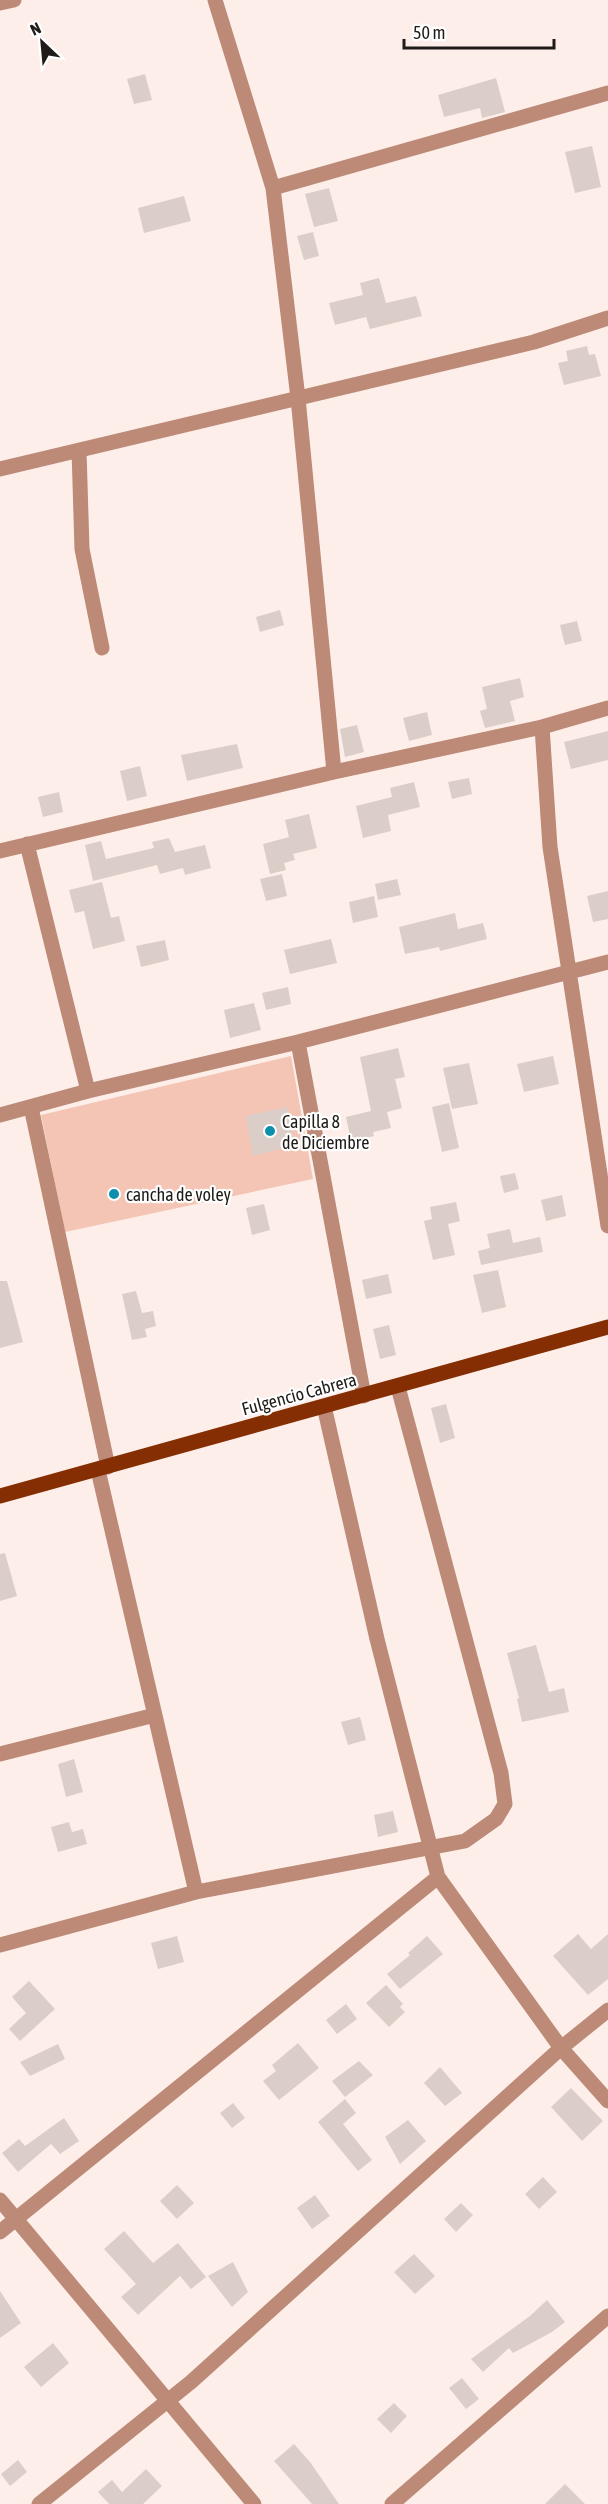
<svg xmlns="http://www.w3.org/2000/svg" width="608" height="2504" viewBox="0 0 608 2504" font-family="'Asap Condensed',sans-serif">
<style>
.green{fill:#f4c5b4}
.building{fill:#dbcec8}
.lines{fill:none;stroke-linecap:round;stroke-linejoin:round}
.minor{stroke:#bc8a77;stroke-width:15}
.major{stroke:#852e03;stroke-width:15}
.poi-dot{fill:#0c8ead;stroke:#fff;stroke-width:2}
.labels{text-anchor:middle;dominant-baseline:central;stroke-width:4.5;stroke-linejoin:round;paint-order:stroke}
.poi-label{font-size:18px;fill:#1f1b19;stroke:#fff;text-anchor:start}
.street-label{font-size:18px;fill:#1f1b19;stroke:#fff}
</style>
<rect width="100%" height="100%" fill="#fdeee9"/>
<!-- green -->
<path class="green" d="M 291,1056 L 313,1179 L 65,1232 L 41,1115 Z"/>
<!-- building -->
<path class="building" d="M 145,74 L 152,100 L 134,104 L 127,79 Z
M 496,78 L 505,112 L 482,118 L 480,108 L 444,117 L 438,95 Z
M 592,146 L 601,187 L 575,193 L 565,152 Z
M 329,188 L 338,221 L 314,227 L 305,194 Z
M 184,196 L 191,221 L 144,233 L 138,208 Z
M 313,232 L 319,256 L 304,260 L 297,236 Z
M 379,278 L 386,303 L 416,296 L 422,316 L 370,329 L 366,317 L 335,325 L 329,303 L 363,295 L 360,283 Z
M 587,346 L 589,355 L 595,354 L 601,376 L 564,385 L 558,363 L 568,361 L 566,351 Z
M 280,610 L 284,625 L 260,632 L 256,617 Z
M 577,621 L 582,641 L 565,645 L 560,625 Z
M 520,678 L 524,697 L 510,701 L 515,721 L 485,728 L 480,711 L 487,709 L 482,687 Z
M 427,712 L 432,735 L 409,741 L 403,718 Z
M 357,725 L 364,752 L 345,757 L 340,729 Z
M 608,731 L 608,760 L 571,769 L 564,742 Z
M 237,744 L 243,768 L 187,781 L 181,755 Z
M 140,766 L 147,796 L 127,801 L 120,771 Z
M 469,778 L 472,794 L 452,799 L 448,782 Z
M 414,782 L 420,807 L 388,815 L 391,831 L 363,838 L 356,806 L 392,797 L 390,788 Z
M 59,792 L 63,812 L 43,817 L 38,797 Z
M 309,814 L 317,848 L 293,854 L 295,860 L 284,863 L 286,870 L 270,874 L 263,844 L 289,837 L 285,820 Z
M 169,838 L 175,852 L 205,845 L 211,868 L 185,875 L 183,868 L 160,874 L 157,865 L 93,881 L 85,845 L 101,841 L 106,859 L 154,848 L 152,842 Z
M 282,874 L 287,896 L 266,901 L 260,879 Z
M 397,879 L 401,895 L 378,900 L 375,884 Z
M 102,882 L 111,918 L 119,916 L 125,941 L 93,949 L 84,911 L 75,913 L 69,890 Z
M 608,891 L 608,919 L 593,922 L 587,896 Z
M 374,896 L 378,917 L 353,923 L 349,902 Z
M 455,913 L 458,929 L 483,923 L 487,939 L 440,951 L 439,947 L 405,954 L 399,927 Z
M 331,939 L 337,963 L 290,974 L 284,950 Z
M 165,940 L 169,960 L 141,967 L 136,946 Z
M 288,987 L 291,1004 L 266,1010 L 262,993 Z
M 254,1003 L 261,1030 L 230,1038 L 224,1010 Z
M 398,1048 L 405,1077 L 395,1079 L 402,1108 L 387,1112 L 391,1128 L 373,1132 L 374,1136 L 351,1141 L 346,1117 L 371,1111 L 360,1057 Z
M 553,1056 L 559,1084 L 524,1092 L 517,1064 Z
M 469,1063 L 478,1104 L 452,1109 L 443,1068 Z
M 449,1103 L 459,1148 L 442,1152 L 432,1107 Z
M 287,1107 L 295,1145 L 253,1156 L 246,1116 Z
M 515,1173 L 519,1189 L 504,1193 L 500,1176 Z
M 562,1195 L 566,1216 L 546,1221 L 541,1200 Z
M 456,1202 L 460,1221 L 448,1224 L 455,1255 L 433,1260 L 424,1221 L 432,1219 L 430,1207 Z
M 264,1204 L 270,1230 L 252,1235 L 246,1208 Z
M 510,1229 L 513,1243 L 540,1237 L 543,1252 L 481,1265 L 478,1251 L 490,1248 L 487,1234 Z
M 498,1270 L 506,1307 L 482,1313 L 473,1275 Z
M 388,1274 L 392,1293 L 366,1299 L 362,1280 Z
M 0,1281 L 7,1281 L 23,1342 L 0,1348 Z
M 136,1291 L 142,1313 L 153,1311 L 156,1326 L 145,1329 L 147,1337 L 132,1340 L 122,1294 Z
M 389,1325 L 396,1355 L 380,1359 L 373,1329 Z
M 446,1404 L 455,1438 L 440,1443 L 431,1408 Z
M 5,1553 L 17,1596 L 0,1601 L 0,1554 Z
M 536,1645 L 549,1692 L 564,1688 L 569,1712 L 522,1722 L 517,1699 L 519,1698 L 507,1653 Z
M 360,1717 L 366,1740 L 348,1745 L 341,1722 Z
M 74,1759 L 83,1792 L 66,1797 L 58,1764 Z
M 393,1811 L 398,1832 L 378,1837 L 374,1815 Z
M 69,1822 L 72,1832 L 83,1829 L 87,1844 L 58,1852 L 51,1827 Z
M 578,1934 L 591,1949 L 608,1934 L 608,1979 L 588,1995 L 553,1956 Z
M 177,1936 L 184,1962 L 158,1969 L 151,1943 Z
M 427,1936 L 443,1954 L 400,1989 L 387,1974 L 410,1955 L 408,1953 Z
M 29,1981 L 55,2009 L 20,2041 L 9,2029 L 26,2013 L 12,1997 Z
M 386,1985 L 403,2004 L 400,2007 L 405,2012 L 389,2027 L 366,2003 Z
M 346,2004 L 357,2019 L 337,2034 L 326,2020 Z
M 298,2043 L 319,2068 L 279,2100 L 263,2081 L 276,2071 L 272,2065 Z
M 58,2044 L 65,2059 L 30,2076 L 20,2062 Z
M 359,2061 L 373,2075 L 345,2097 L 332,2081 Z
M 440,2067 L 462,2093 L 445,2106 L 424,2083 Z
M 571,2088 L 603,2121 L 582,2141 L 551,2107 Z
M 345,2099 L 356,2113 L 343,2124 L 372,2160 L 358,2171 L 318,2122 Z
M 233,2103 L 245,2118 L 232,2128 L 220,2113 Z
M 64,2118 L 79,2141 L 60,2154 L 51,2144 L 18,2172 L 2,2153 L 19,2139 L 25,2146 Z
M 408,2120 L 426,2141 L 400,2164 L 385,2137 Z
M 543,2177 L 557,2192 L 539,2209 L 525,2194 Z
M 177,2185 L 194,2203 L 177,2219 L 160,2201 Z
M 315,2195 L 330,2216 L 312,2229 L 297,2208 Z
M 461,2203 L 473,2215 L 456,2232 L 444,2219 Z
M 124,2231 L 153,2263 L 178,2243 L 206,2277 L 191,2289 L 180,2276 L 138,2315 L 121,2297 L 136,2284 L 104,2249 Z
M 414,2254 L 435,2276 L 415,2294 L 394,2272 Z
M 233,2262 L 248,2292 L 232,2307 L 208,2276 Z
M 0,2291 L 21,2323 L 0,2338 Z
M 547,2300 L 565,2322 L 552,2332 L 513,2353 L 509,2348 L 483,2372 L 471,2359 L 530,2316 Z
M 53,2343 L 69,2363 L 41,2387 L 24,2367 Z
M 462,2378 L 479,2399 L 466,2409 L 449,2388 Z
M 394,2403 L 407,2416 L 391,2433 L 377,2419 Z
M 294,2444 L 310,2462 L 339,2504 L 312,2504 L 274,2461 Z
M 18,2460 L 27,2472 L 10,2486 L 1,2474 Z
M 146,2469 L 162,2486 L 143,2504 L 109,2504 L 98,2492 L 112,2480 L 122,2492 Z
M 565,2484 L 585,2504 L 545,2504 Z"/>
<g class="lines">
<!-- minor -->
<path class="minor" d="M 215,0 L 273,188 L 298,398 L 334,772
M 0,3 L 14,0
M 273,188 L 608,93
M 79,450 L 82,549 L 102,648
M 0,469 L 534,342 L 608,318
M 542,727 L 550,847 L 608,1226
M 27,844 L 88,1091
M 0,851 L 334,772 L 542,727 L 608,708
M 298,1042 L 364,1396
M 31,1107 L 108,1467
M 0,1115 L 88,1091 L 298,1042 L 608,962
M 324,1406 L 377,1639 L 438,1877 L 561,2048 L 608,2101
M 98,1470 L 196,1892
M 0,1754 L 155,1715
M 0,1945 L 196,1892 L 465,1841 L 496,1819 L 505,1804 L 501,1773 L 398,1387
M 0,2200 L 254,2504
M 0,2232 L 438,1877
M 39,2504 L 191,2382 L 561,2048 L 608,2010
M 392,2504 L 608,2316"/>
<!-- major -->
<path class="major" d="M 0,1496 L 608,1327"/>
</g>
<!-- markers -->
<g class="poi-dot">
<circle cx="270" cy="1131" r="6"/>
<circle cx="114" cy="1194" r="6"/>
</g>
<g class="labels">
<!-- poi labels -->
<g class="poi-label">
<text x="282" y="1121">Capilla 8<tspan x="282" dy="21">de Diciembre</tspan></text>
<text x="126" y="1194">cancha de voley</text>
</g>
<!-- street labels -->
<g class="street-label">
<text transform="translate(299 1394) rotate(-15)">Fulgencio Cabrera</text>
</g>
</g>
<!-- north arrow -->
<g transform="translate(42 42) rotate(334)" stroke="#ffffff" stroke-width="4.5" paint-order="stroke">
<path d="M0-4.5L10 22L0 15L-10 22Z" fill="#1f1b19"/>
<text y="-9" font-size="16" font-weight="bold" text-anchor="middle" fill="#1f1b19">N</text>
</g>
<!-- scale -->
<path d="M404 39v9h150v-9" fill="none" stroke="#1f1b19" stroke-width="3"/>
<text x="413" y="39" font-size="18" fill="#1f1b19" stroke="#ffffff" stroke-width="4.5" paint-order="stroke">50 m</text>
</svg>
